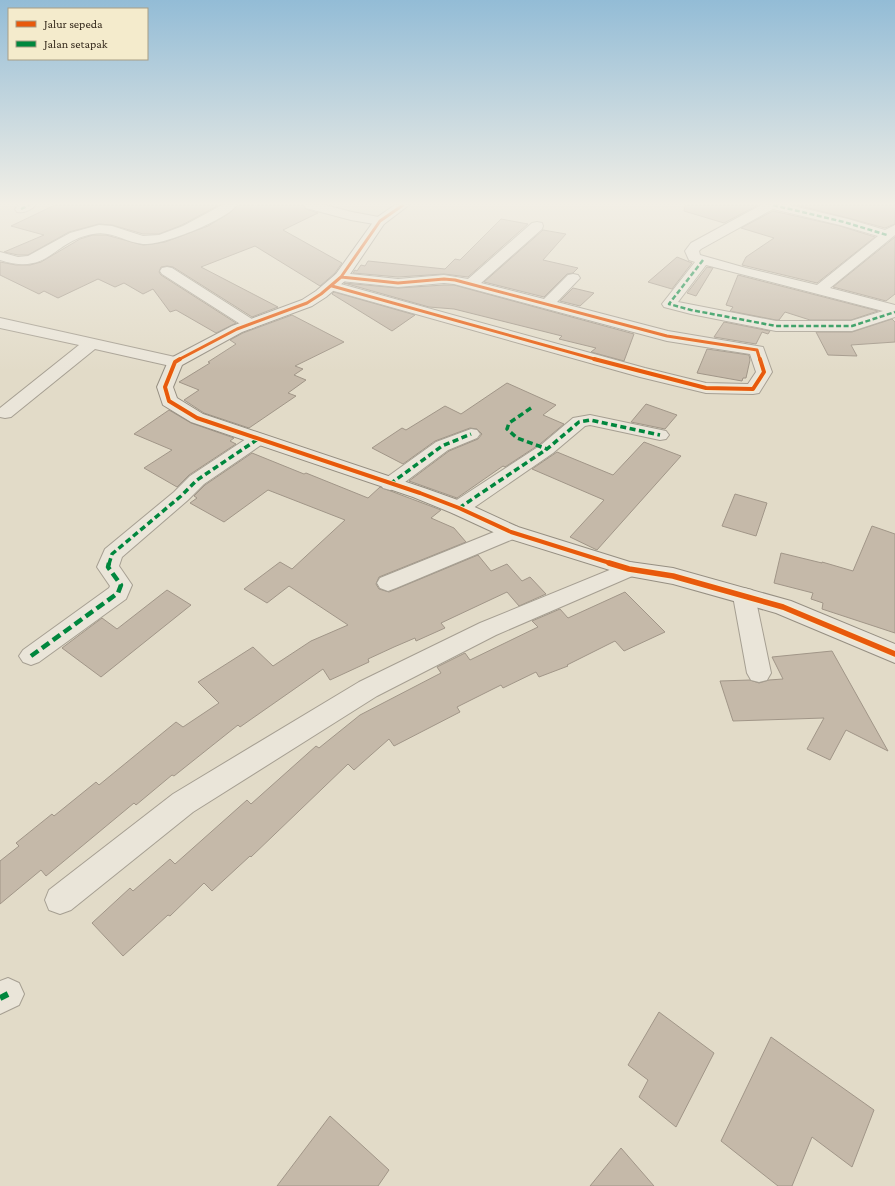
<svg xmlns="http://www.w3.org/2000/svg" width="895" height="1186" viewBox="0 0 895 1186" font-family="'Crimson Pro',serif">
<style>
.building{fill:#c5b9a9;stroke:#a19688}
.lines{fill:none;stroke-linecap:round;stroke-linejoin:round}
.street-casing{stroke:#a69f92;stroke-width:2}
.secondary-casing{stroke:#968f82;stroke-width:2}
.street{fill:#eae5d9;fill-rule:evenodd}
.secondary{fill:#eae5d9;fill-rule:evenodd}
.quiet-far3{stroke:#00873e;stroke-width:2.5;stroke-dasharray:5 2.5;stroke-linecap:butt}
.quiet-far2{stroke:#00873e;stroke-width:3.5;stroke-dasharray:6 3.5;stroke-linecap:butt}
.quiet-far1{stroke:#00873e;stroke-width:4.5;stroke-dasharray:9 4.5;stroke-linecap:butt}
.quiet{stroke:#00873e;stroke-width:6;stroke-dasharray:12 6;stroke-linecap:butt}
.cycleway-far2-casing{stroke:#f4ebcc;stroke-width:4.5}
.cycleway-far1-casing{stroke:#f4ebcc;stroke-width:6}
.cycleway-casing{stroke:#f4ebcc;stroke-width:8}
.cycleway-far2{stroke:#e8590c;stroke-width:3}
.cycleway-far1{stroke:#e8590c;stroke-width:4}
.cycleway{stroke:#e8590c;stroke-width:5.5}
</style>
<rect width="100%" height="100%" fill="#e2dbc8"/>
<!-- building -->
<path class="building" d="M 55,205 L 219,205 L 182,225 L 159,234 L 143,234 L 112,225 L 99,224 L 69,232 L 28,255 L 18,255 L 4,252 L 44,235 L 11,226 Z
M 238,205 L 303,205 L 306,209 L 318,213 L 283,230 L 342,263 L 335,273 L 320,286 L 255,246 L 201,267 L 278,307 L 252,317 L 173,267 L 167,266 L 161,267 L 159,272 L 161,275 L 236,323 L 216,333 L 176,310 L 170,312 L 153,289 L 143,294 L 124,283 L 115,287 L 98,279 L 58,298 L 44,291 L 39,294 L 0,275 L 0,262 L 16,265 L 30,265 L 41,262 L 80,239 L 93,235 L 106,235 L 143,245 L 165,242 L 208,226 L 231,212 Z
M 685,205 L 758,205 L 724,223 L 684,211 Z
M 796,205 L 895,205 L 895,224 L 885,228 L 848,218 Z
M 773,211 L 840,226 L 875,237 L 817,283 L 742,265 L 746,257 L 774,238 L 741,228 Z
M 501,219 L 528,224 L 468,277 L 444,274 L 398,277 L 353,273 L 355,270 L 357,271 L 361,265 L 365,266 L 368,261 L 445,269 L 455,259 L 460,260 Z
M 543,230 L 566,234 L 543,260 L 578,268 L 573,273 L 567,274 L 544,297 L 484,282 Z
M 895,237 L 895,294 L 886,301 L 833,287 Z
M 677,257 L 692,263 L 672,289 L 648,282 Z
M 707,267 L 713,268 L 696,296 L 687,293 Z
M 738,275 L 878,311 L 851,320 L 810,320 L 785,312 L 779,320 L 776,320 L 730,311 L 733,307 L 726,305 Z
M 344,283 L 398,288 L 444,285 L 454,285 L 634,334 L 624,361 L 591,352 L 596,348 L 559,339 L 562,336 L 454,309 L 429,307 Z
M 573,288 L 594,293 L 580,306 L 560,301 Z
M 334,292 L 415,315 L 392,331 L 332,294 Z
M 292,315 L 344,342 L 295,366 L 303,369 L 294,375 L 306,380 L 288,393 L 296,396 L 249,428 L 204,413 L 184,400 L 199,390 L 179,382 L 210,363 L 208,362 L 236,344 L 230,340 L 243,333 Z
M 892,319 L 895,322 L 895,342 L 851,345 L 857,356 L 828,355 L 816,332 L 852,332 Z
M 724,322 L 770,331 L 768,334 L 762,332 L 756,344 L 714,337 Z
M 707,349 L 749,355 L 750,360 L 746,378 L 743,378 L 742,381 L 697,373 Z
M 507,383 L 556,405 L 543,415 L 564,424 L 540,444 L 505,467 L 503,466 L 457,498 L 409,481 L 449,451 L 478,439 L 482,434 L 477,429 L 470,428 L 435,441 L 403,464 L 372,448 L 402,428 L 406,430 L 445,406 L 461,414 Z
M 646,404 L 677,415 L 665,429 L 631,422 Z
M 169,410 L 191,423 L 234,438 L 230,441 L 236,444 L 189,475 L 177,487 L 144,468 L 172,450 L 134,434 Z
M 644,442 L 681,456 L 597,550 L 570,537 L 604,500 L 532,469 L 557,452 L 613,475 Z
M 252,453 L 304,474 L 306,473 L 368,498 L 380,487 L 441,510 L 431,518 L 454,528 L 466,542 L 379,577 L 376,584 L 379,589 L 389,592 L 478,555 L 491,571 L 507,564 L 522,581 L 530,577 L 546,594 L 519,606 L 507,592 L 441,623 L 445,628 L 416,641 L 415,638 L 394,647 L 368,659 L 369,662 L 330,680 L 323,669 L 240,727 L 238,725 L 174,776 L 172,775 L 136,805 L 134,803 L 46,876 L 41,870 L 0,904 L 0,861 L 19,846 L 16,843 L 52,814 L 54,816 L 96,782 L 99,785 L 176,722 L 183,727 L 219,703 L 198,682 L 253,647 L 273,666 L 311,641 L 348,625 L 289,586 L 267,603 L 244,589 L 280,562 L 292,569 L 345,520 L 268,490 L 224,522 L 190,503 L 197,498 L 194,496 L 205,485 Z
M 735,494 L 767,503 L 756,536 L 722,526 Z
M 872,526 L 895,534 L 895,633 L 822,609 L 823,603 L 811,599 L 813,593 L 774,583 L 781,553 L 822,563 L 822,562 L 853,571 Z
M 167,590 L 191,605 L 101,677 L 62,648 L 102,618 L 117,629 Z
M 625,592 L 665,632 L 624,651 L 615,641 L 567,665 L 568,666 L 539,677 L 536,672 L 503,688 L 501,685 L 457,707 L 460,712 L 394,746 L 389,739 L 354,770 L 348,764 L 251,857 L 250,856 L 212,891 L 204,883 L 170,916 L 168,915 L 123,956 L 92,923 L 130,888 L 133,891 L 170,859 L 175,864 L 247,800 L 251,804 L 316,746 L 319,748 L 360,715 L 441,673 L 437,667 L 465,653 L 470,660 L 538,627 L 532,621 L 560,609 L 568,618 Z
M 832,651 L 888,751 L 846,730 L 830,760 L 807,749 L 824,718 L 733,721 L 720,681 L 750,680 L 759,683 L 769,680 L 783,679 L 772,657 Z
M 659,1012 L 714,1053 L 676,1127 L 639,1097 L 648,1080 L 628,1065 Z
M 771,1037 L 874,1110 L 852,1167 L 812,1137 L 792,1186 L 778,1186 L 721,1141 Z
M 330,1116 L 389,1170 L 378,1186 L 277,1186 Z
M 621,1148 L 654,1186 L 590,1186 Z"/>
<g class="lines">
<defs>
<path id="street" d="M 19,205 L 35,205 C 31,211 23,213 17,212 L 15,209 Z
M 222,205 L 237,205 C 226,220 162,246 143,244 C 125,242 111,230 93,234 C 52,241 50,276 0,260 L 0,252 L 18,257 L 28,256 L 70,233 L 99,225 L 112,226 L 143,236 L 159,235 L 183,226 Z
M 304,205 L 325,205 L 352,212 L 384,218 L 386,221 L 384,224 L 380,225 L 351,220 L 306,208 Z
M 761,205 L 789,205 L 848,219 L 885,230 L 895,225 L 895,235 L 830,288 L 895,305 L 895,317 L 852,331 L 776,331 L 691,314 L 664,307 L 662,304 L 695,262 L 689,260 L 685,251 L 691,243 ZM 773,209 L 840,225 L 878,236 L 817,285 L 746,268 L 700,255 L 699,251 L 701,249 ZM 706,265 L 883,311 L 851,321 L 776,321 L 678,302 Z
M 537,222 L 542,223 L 543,226 L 542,229 L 481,283 L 544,299 L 568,275 L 573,274 L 578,275 L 580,278 L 557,302 L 668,331 L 763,347 L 772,372 L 759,393 L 753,394 L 706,393 L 640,377 L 327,289 L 325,286 L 327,283 L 332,282 L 337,283 L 645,368 L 706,383 L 748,384 L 756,372 L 750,354 L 667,341 L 454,284 L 444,283 L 398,287 L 341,281 L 336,280 L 334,277 L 336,274 L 341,273 L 398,279 L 444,275 L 468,279 L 532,223 Z
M 167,267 L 172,268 L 255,321 L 258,324 L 255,327 L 250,329 L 245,327 L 162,274 L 160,271 L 162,268 Z
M 0,318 L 175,357 L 181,359 L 183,362 L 181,365 L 175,367 L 95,349 L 11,417 L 5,418 L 0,417 L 0,408 L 79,345 L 0,328 Z
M 590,415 L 666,431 L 669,435 L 666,439 L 660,440 L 590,425 L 585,426 L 553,453 L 466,513 L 459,514 L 452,513 L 449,508 L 452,503 L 541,445 L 573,418 Z
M 471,429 L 477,430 L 480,434 L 477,438 L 448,450 L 397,488 L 390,490 L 383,488 L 380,484 L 383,480 L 436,442 Z
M 258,434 L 264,435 L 267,439 L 264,443 L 204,484 L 188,500 L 122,557 L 119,566 L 132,585 L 126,599 L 39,662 L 31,665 L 23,662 L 19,656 L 23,650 L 109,588 L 110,586 L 97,567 L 105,549 L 174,492 L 190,476 L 252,435 Z
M 511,525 L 518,527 L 521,532 L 518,537 L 396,588 L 388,591 L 380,588 L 377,583 L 380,578 Z
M 629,562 L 637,564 L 640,569 L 637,574 L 496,635 L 377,696 L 193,812 L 71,910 L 60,914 L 49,910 L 45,900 L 49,890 L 173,794 L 359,682 L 480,623 Z
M 744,588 L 752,590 L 755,596 L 771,673 L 767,680 L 759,682 L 751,680 L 747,673 L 733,596 L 736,590 Z
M 8,978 L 19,983 L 24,994 L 19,1005 L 0,1014 L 0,981 Z"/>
<path id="secondary" d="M 395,205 L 409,205 L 384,224 L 346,280 L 326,297 L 312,306 L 242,332 L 182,365 L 173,387 L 177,398 L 203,414 L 427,489 L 466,503 L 518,527 L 630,562 L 673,568 L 791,601 L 895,644 L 895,663 L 776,613 L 673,584 L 629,576 L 504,537 L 452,513 L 413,497 L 191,422 L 163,405 L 157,387 L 169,359 L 232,326 L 302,300 L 316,291 L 336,274 L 376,218 Z"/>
</defs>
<!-- street casing -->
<use href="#street" class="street-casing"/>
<!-- secondary casing -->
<use href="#secondary" class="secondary-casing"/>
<!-- street -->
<use href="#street" class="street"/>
<!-- secondary -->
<use href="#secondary" class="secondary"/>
<!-- quiet-far3 -->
<path class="quiet-far3" d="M 773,205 L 844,222 L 887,235
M 21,209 L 29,205
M 703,260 L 669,304 L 691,310 L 776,326 L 852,326 L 895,312"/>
<!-- quiet-far2 -->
<path class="quiet-far2" d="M 531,408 L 509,423 L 507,429 L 517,438 L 547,449
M 390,484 L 442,446 L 471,434
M 459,508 L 547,449 L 579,422 L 590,420 L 660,435
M 109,564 L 112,554 L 181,496 L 197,480 L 258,439"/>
<!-- quiet-far1 -->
<path class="quiet-far1" d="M 31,656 L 118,593 L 121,585 L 108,567 L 109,563"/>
<!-- quiet -->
<path class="quiet" d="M 0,998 L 8,994"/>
<defs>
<path id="cycleway-far2" d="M 341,277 L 398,283 L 444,279 L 455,280 L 667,336 L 757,350 L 760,360
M 332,286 L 598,360
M 178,360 L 237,329 L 307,303 L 321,294 L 341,277 L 380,221 L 403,205"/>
<path id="cycleway-far1" d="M 180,359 L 175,362 L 165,387 L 169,401 L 197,418 L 420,493 L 459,508 L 511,532 L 613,564
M 594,359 L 706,388 L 753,389 L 764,372 L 760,359"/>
<path id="cycleway" d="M 609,563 L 629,569 L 673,576 L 783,607 L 895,654"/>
</defs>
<!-- cycleway-far2 casing -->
<use href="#cycleway-far2" class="cycleway-far2-casing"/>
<!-- cycleway-far1 casing -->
<use href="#cycleway-far1" class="cycleway-far1-casing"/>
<!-- cycleway casing -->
<use href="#cycleway" class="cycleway-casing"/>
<!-- cycleway-far2 -->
<use href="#cycleway-far2" class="cycleway-far2"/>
<!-- cycleway-far1 -->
<use href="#cycleway-far1" class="cycleway-far1"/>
<!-- cycleway -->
<use href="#cycleway" class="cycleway"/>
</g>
<!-- sky -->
<linearGradient id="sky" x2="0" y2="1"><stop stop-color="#93bcd6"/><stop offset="0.55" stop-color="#f2efe6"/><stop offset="1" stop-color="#f2efe6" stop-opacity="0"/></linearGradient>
<rect width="895" height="371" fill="url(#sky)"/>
<!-- legend -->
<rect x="8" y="8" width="140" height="52" fill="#f4ebcc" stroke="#a79d85"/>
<rect x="16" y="21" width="20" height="6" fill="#e8590c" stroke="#a79d85"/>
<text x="44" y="28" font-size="12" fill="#33281b">Jalur sepeda</text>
<rect x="16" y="41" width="20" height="6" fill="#00873e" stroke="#a79d85"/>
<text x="44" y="48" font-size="12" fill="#33281b">Jalan setapak</text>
</svg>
